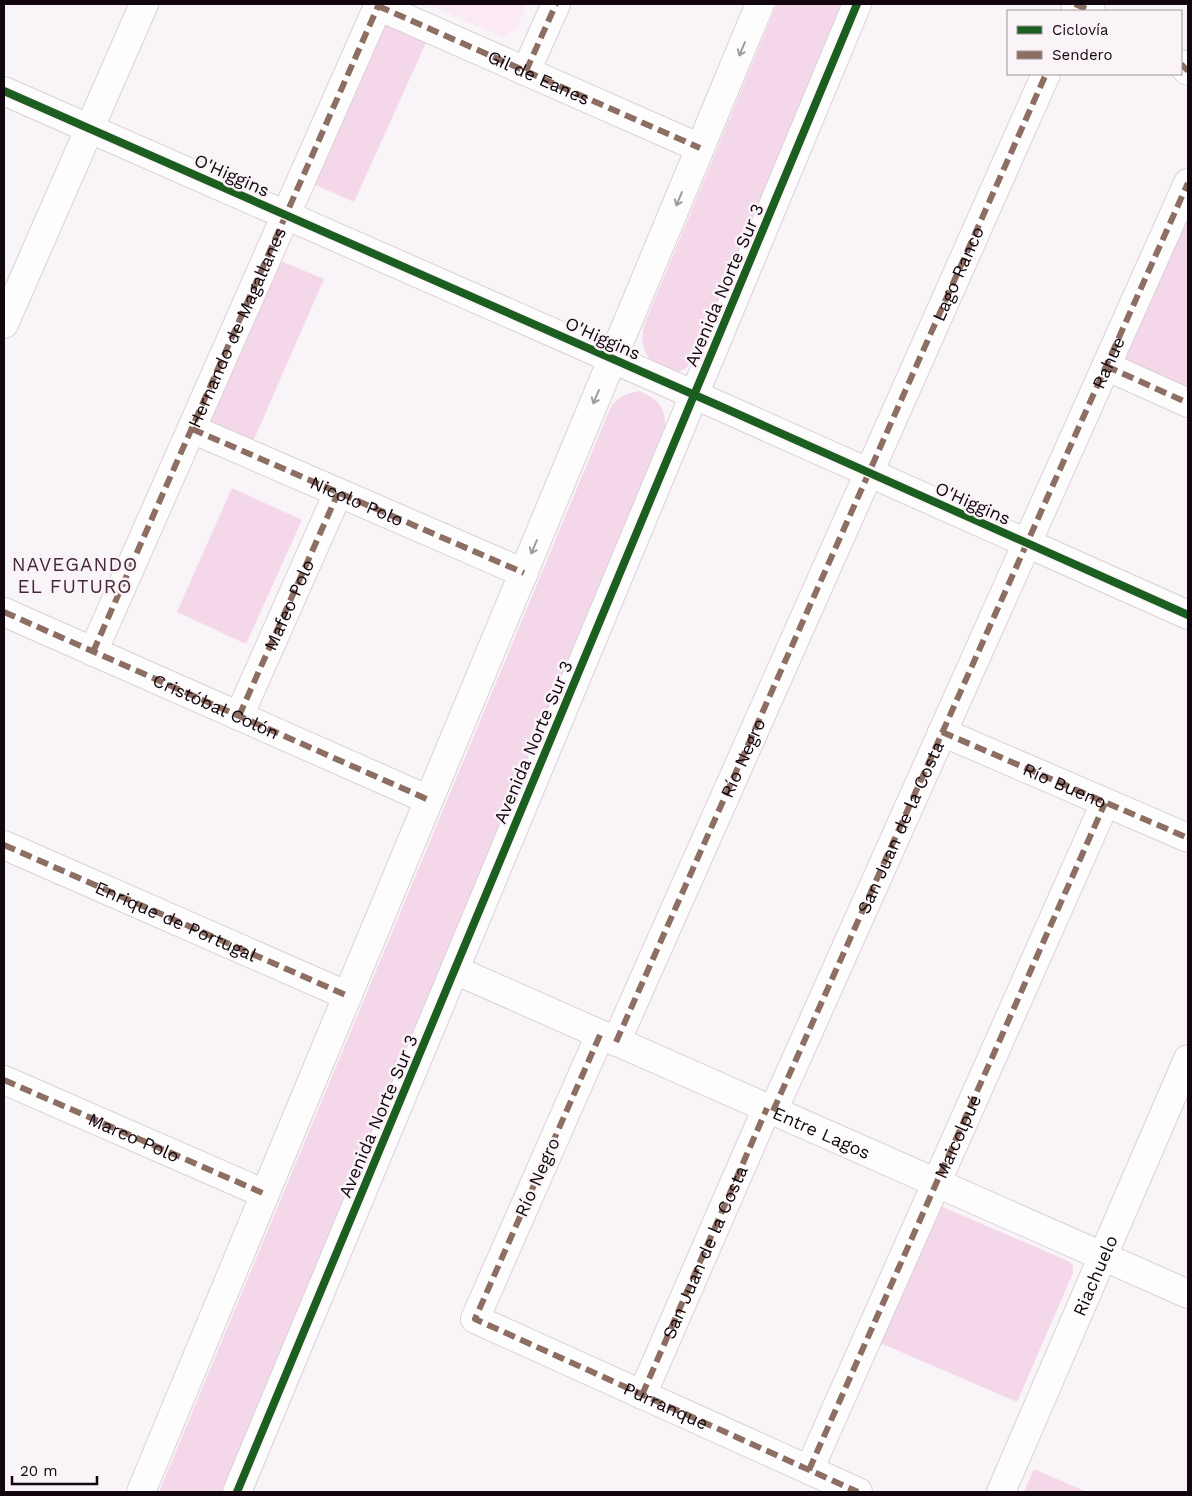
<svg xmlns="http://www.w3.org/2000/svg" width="1192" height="1496" viewBox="0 0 1192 1496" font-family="'Work Sans',sans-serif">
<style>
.built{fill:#fbeaf3}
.green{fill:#f4d7e8}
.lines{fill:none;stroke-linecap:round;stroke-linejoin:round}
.minor-casing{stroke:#dad1d6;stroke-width:30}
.minor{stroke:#fefdfe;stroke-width:28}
.quiet{stroke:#8d6e63;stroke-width:6;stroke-dasharray:12 6;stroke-linecap:butt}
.cycleway-casing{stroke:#faf3f7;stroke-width:11}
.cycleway{stroke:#1b5e20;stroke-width:8}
.oneway{stroke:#a09b9e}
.labels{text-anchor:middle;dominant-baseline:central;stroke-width:5;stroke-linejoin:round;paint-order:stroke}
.street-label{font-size:18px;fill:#12070e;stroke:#faf3f7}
.neighbourhood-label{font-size:19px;letter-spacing:1px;fill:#442839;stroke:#faf3f7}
</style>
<rect width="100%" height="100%" fill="#f9f4f7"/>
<!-- built -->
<path class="built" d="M 428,4 L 527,4 L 517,28 L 503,38 Z"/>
<!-- green -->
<path class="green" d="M 777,4 L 844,4 L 698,356 C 693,361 688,368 680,371 C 674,373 668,370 662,367 C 643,357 640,346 644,325 Z
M 386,23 L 429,36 L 354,202 L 309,182 L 376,32 Z
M 1188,207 L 1188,392 L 1133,367 L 1126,359 L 1125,349 Z
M 276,259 L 324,279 L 251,446 L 209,422 Z
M 639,391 C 661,400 666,409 665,432 L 225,1492 L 159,1492 L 610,409 C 615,398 627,393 639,391 Z
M 232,488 L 302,520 L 246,644 L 177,612 Z
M 943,1207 L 1070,1262 L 1073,1266 L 1073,1273 L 1017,1402 L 878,1342 L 938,1209 Z
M 1034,1469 L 1087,1492 L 1024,1492 Z"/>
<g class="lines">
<defs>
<g id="minor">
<path d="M 1075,4 L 1091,11"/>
<path id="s1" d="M 378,6 L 700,148"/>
<path d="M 1181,64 L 1188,71"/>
<path d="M 526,71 L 556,4"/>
<path d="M 4,91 L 722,407 L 1188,615"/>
<path d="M 4,324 L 144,4"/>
<path d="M 1106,366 L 1188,403"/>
<path d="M 192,429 L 524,573"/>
<path id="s2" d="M 4,612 L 429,800"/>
<path id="s3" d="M 93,652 L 379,4"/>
<path d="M 239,716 L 338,493"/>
<path id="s4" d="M 942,732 L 1188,838"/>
<path d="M 4,845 L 348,996"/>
<path id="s5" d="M 455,970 L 1188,1294"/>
<path id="s6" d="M 600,1035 L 475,1319 L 858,1492"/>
<path d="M 616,1042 L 1046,74"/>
<path id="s7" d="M 4,1080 L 265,1194"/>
<path id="s8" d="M 773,1111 L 1188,183"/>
<path id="s9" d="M 642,1395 L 767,1108"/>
<path id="s10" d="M 809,1470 L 1105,803"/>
<path d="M 141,1492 L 760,4"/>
<path d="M 237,1492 L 857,4"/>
<path id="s11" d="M 1001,1492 L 1188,1059"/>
</g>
</defs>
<!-- minor casing -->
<use href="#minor" class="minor-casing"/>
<!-- minor -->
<use href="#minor" class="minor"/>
<!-- quiet -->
<g class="quiet">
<path d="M 1075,4 L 1091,11"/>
<path d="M 378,6 L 700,148"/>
<path d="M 1181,64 L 1188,71"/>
<path d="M 526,71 L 556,4"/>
<path d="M 1106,366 L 1188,403"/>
<path id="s12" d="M 192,429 L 524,573"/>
<path d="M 4,612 L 429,800"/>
<path d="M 93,652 L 379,4"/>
<path id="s13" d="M 239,716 L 338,493"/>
<path d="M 942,732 L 1188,838"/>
<path id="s14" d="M 4,845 L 348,996"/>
<path d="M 600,1035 L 475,1319 L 858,1492"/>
<path id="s15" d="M 616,1042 L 1046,74"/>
<path d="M 4,1080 L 265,1194"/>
<path d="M 773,1111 L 1188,183"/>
<path d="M 642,1395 L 767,1108"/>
<path d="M 809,1470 L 1105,803"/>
</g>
<defs>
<path id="cycleway" d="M 4,91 L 722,407 L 1188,615
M 237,1492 L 857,4"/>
</defs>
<!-- cycleway casing -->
<use href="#cycleway" class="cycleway-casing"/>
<!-- cycleway -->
<use href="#cycleway" class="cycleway"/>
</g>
<!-- one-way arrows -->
<defs><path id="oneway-shaft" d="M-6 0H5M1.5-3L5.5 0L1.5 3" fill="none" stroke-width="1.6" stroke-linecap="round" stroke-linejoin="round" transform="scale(1.25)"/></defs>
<g class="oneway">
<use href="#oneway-shaft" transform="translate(742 49) rotate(113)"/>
<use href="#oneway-shaft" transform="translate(679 199) rotate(113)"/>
<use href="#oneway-shaft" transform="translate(596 397) rotate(113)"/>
<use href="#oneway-shaft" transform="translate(534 547) rotate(113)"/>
</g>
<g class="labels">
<!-- street labels -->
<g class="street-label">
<text stroke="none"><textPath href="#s1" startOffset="176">Gil de Eanes</textPath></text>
<text transform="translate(232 175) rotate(24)">O'Higgins</text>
<text stroke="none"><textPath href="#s15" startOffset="841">Lago Ranco</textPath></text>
<text transform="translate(724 285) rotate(-67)">Avenida Norte Sur 3</text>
<text stroke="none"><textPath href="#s3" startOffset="355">Hernando de Magallanes</textPath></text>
<text transform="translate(603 338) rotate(24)">O'Higgins</text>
<text stroke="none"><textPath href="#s8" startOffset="820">Rahue</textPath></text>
<text stroke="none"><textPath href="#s12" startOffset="180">Nicolo Polo</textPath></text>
<text transform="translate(973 503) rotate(24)">O'Higgins</text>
<text stroke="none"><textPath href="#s13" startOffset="122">Mafeo Polo</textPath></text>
<text stroke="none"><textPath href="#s2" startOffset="232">Cristóbal Colón</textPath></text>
<text transform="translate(533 742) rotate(-67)">Avenida Norte Sur 3</text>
<text stroke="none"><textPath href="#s15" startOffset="311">Río Negro</textPath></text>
<text stroke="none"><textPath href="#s4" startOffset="134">Río Bueno</textPath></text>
<text stroke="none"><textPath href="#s8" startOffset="311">San Juan de la Costa</textPath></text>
<text stroke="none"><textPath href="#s14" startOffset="188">Enrique de Portugal</textPath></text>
<text transform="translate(378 1116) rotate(-67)">Avenida Norte Sur 3</text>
<text stroke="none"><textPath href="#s5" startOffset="401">Entre Lagos</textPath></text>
<text stroke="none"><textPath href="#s10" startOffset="365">Maicolpué</textPath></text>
<text stroke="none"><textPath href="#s7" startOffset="142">Marco Polo</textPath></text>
<text transform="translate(537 1177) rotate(-66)">Río Negro</text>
<text stroke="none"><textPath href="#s9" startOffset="156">San Juan de la Costa</textPath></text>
<text stroke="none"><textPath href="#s11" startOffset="236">Riachuelo</textPath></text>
<text stroke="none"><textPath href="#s6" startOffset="520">Purranque</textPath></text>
</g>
<!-- neighbourhood labels -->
<g class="neighbourhood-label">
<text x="75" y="564">NAVEGANDO<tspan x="75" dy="22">EL FUTURO</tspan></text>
</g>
</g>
<!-- border -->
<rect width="1192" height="1496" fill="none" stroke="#12070e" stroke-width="10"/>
<!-- legend -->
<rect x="1007" y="10" width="175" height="65" fill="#faf3f7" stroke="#9d959a"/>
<rect x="1017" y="26" width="25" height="8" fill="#1b5e20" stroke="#9d959a"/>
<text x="1052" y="35" font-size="15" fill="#12070e">Ciclovía</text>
<rect x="1017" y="51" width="25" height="8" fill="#8d6e63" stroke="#9d959a"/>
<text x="1052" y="60" font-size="15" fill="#12070e">Sendero</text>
<!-- scale -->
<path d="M12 1476v8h85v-8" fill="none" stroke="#12070e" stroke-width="2.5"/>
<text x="20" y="1476" font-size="15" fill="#12070e" stroke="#faf3f7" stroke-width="4" paint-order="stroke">20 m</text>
</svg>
